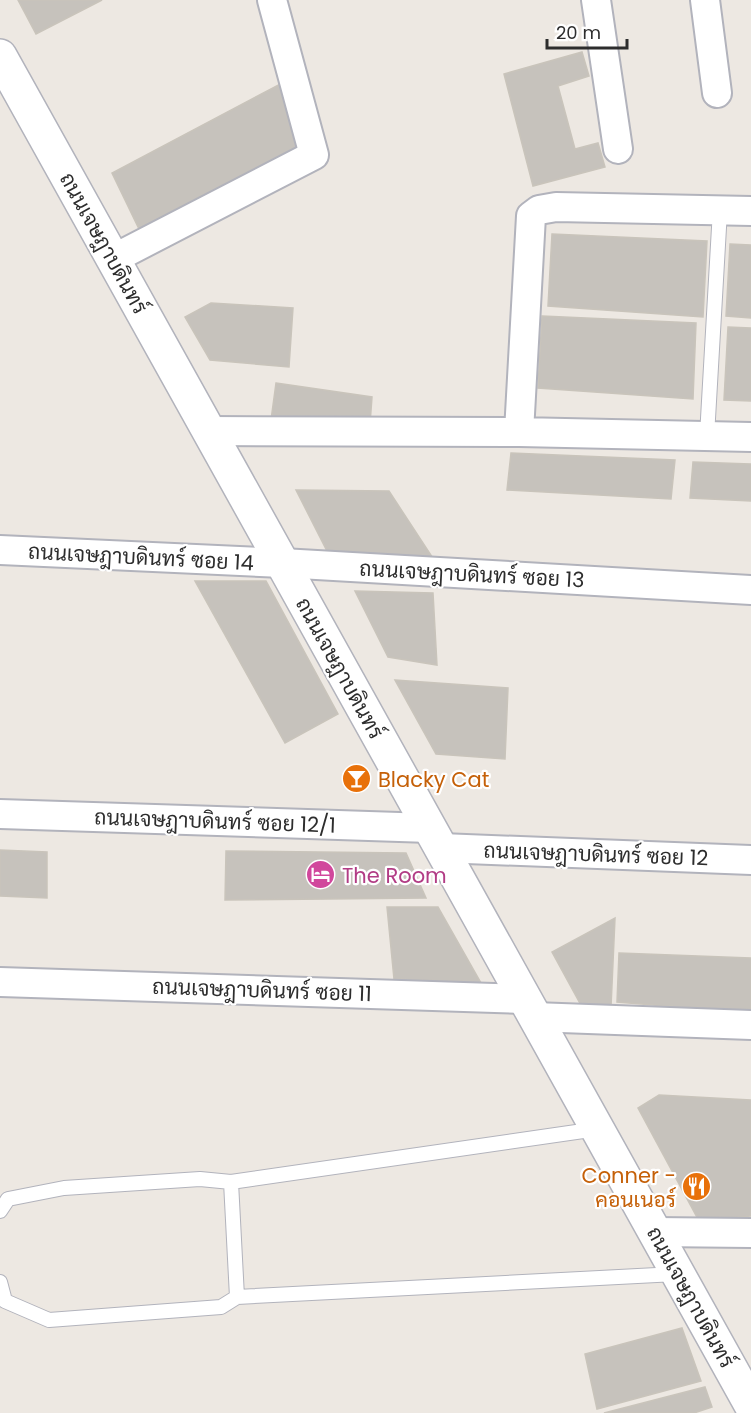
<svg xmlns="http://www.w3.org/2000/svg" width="751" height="1413" viewBox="0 0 751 1413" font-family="Poppins,Sarabun,sans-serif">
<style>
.building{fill:#c6c2bc;stroke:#c9c4bb;stroke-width:1.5}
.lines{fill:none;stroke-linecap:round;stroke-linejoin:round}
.lane-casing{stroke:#b2b3bc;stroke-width:16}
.street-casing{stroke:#b2b3bc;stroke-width:32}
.secondary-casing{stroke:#b2b3bc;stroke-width:36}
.lane{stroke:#fff;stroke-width:14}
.street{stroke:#fff;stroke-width:28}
.secondary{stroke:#fff;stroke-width:33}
.labels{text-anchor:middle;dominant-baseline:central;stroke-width:4.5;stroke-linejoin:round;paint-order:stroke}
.street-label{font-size:21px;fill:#2d2d2d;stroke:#fff}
.food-label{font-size:21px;fill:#c56008;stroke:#fff;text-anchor:start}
.hotel-label{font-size:21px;fill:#b23c85;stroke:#fff;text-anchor:start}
</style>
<rect width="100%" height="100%" fill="#ede8e2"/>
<!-- building -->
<path class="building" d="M 18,0 L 102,0 L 36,34 Z
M 582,52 L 589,76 L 558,86 L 575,149 L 598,143 L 605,167 L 533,186 L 504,74 Z
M 284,82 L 303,148 L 139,229 L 112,173 Z
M 552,234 L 707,241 L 703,317 L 548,306 Z
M 730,244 L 751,245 L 751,318 L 726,316 Z
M 211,303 L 293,308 L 289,367 L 210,360 L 185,317 Z
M 542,316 L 696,323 L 693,399 L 538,388 Z
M 728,327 L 751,328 L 751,401 L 724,400 Z
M 276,383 L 372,397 L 370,424 L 271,420 Z
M 511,453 L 675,460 L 671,499 L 507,490 Z
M 693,462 L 751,464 L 751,501 L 690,498 Z
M 296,490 L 389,491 L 436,563 L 329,555 Z
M 195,581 L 266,581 L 338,714 L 285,743 Z
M 355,591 L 433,593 L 437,665 L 388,657 Z
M 395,680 L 508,688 L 505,759 L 436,754 Z
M 0,850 L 47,852 L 47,898 L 0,896 Z
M 226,851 L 406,853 L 426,898 L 225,900 Z
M 387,907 L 438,907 L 481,983 L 394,979 Z
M 615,918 L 611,1007 L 582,1007 L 552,952 Z
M 619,953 L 751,958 L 751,1013 L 617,1002 Z
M 659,1095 L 751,1100 L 751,1216 L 699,1221 L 638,1108 Z
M 682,1328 L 701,1381 L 597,1409 L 585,1354 Z
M 705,1387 L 712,1407 L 694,1413 L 604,1413 Z"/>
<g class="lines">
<defs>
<path id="lane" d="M 707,436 L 720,210
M 231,1182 L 237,1297
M 0,1211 L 8,1199 L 64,1188 L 200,1179 L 231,1182 L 597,1129
M 0,1282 L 5,1301 L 49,1320 L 221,1307 L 237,1297 L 676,1274"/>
<path id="street" d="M 596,0 L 618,149
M 705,0 L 717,93
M 113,259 L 314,155 L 272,0
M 208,431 L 519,432 L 751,437
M 519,432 L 531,216 L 539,210 L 556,207 L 751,211
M 0,550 L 282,563 L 751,590
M 0,814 L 430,828
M 441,848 L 751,860
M 0,982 L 525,999
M 534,1017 L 751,1025
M 654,1232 L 751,1233"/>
<path id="secondary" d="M 0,56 L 751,1405"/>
</defs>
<!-- lane casing -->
<use href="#lane" class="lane-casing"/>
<!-- street casing -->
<use href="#street" class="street-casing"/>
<!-- secondary casing -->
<use href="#secondary" class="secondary-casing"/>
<!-- lane -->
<use href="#lane" class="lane"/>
<!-- street -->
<use href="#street" class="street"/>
<!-- secondary -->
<use href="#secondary" class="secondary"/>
</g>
<!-- icons -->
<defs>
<symbol id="bar-disc" viewBox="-11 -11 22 22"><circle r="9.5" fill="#e8710a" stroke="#fff"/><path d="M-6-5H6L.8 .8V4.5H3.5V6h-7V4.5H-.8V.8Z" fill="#fff"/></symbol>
<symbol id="hotel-disc" viewBox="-11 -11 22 22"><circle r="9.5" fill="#d1479c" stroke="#fff"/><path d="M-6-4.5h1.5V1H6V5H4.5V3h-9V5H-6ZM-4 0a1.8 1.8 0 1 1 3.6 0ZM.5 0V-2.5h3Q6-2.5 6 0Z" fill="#fff"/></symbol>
<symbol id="restaurant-disc" viewBox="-11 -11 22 22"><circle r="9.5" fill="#e8710a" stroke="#fff"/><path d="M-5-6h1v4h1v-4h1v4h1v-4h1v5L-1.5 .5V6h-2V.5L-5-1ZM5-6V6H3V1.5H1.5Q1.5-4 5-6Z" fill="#fff"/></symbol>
</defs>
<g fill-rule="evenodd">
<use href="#bar-disc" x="340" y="762" width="33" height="33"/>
<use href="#hotel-disc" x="304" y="858" width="33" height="33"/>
<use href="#restaurant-disc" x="680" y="1170" width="33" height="33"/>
</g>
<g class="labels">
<!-- street labels -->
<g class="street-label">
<text transform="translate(104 243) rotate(61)">ถนนเจษฎาบดินทร์</text>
<text transform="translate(141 557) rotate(3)">ถนนเจษฎาบดินทร์ ซอย 14</text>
<text transform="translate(472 574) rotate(3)">ถนนเจษฎาบดินทร์ ซอย 13</text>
<text transform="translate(340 668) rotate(61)">ถนนเจษฎาบดินทร์</text>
<text transform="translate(215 821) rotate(2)">ถนนเจษฎาบดินทร์ ซอย 12/1</text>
<text transform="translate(596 854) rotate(2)">ถนนเจษฎาบดินทร์ ซอย 12</text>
<text transform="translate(262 990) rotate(2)">ถนนเจษฎาบดินทร์ ซอย 11</text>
<text transform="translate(691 1297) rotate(61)">ถนนเจษฎาบดินทร์</text>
</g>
<!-- food labels -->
<g class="food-label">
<text x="378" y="779">Blacky Cat</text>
<text x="676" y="1175" text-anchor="end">Conner -<tspan x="676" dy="24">คอนเนอร์</tspan></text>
</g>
<!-- hotel labels -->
<g class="hotel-label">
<text x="342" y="875">The Room</text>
</g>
</g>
<!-- scale -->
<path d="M547 39v9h80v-9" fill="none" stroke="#2d2d2d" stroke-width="3"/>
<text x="556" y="39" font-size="18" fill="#2d2d2d" stroke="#ffffff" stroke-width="4.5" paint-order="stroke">20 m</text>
</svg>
